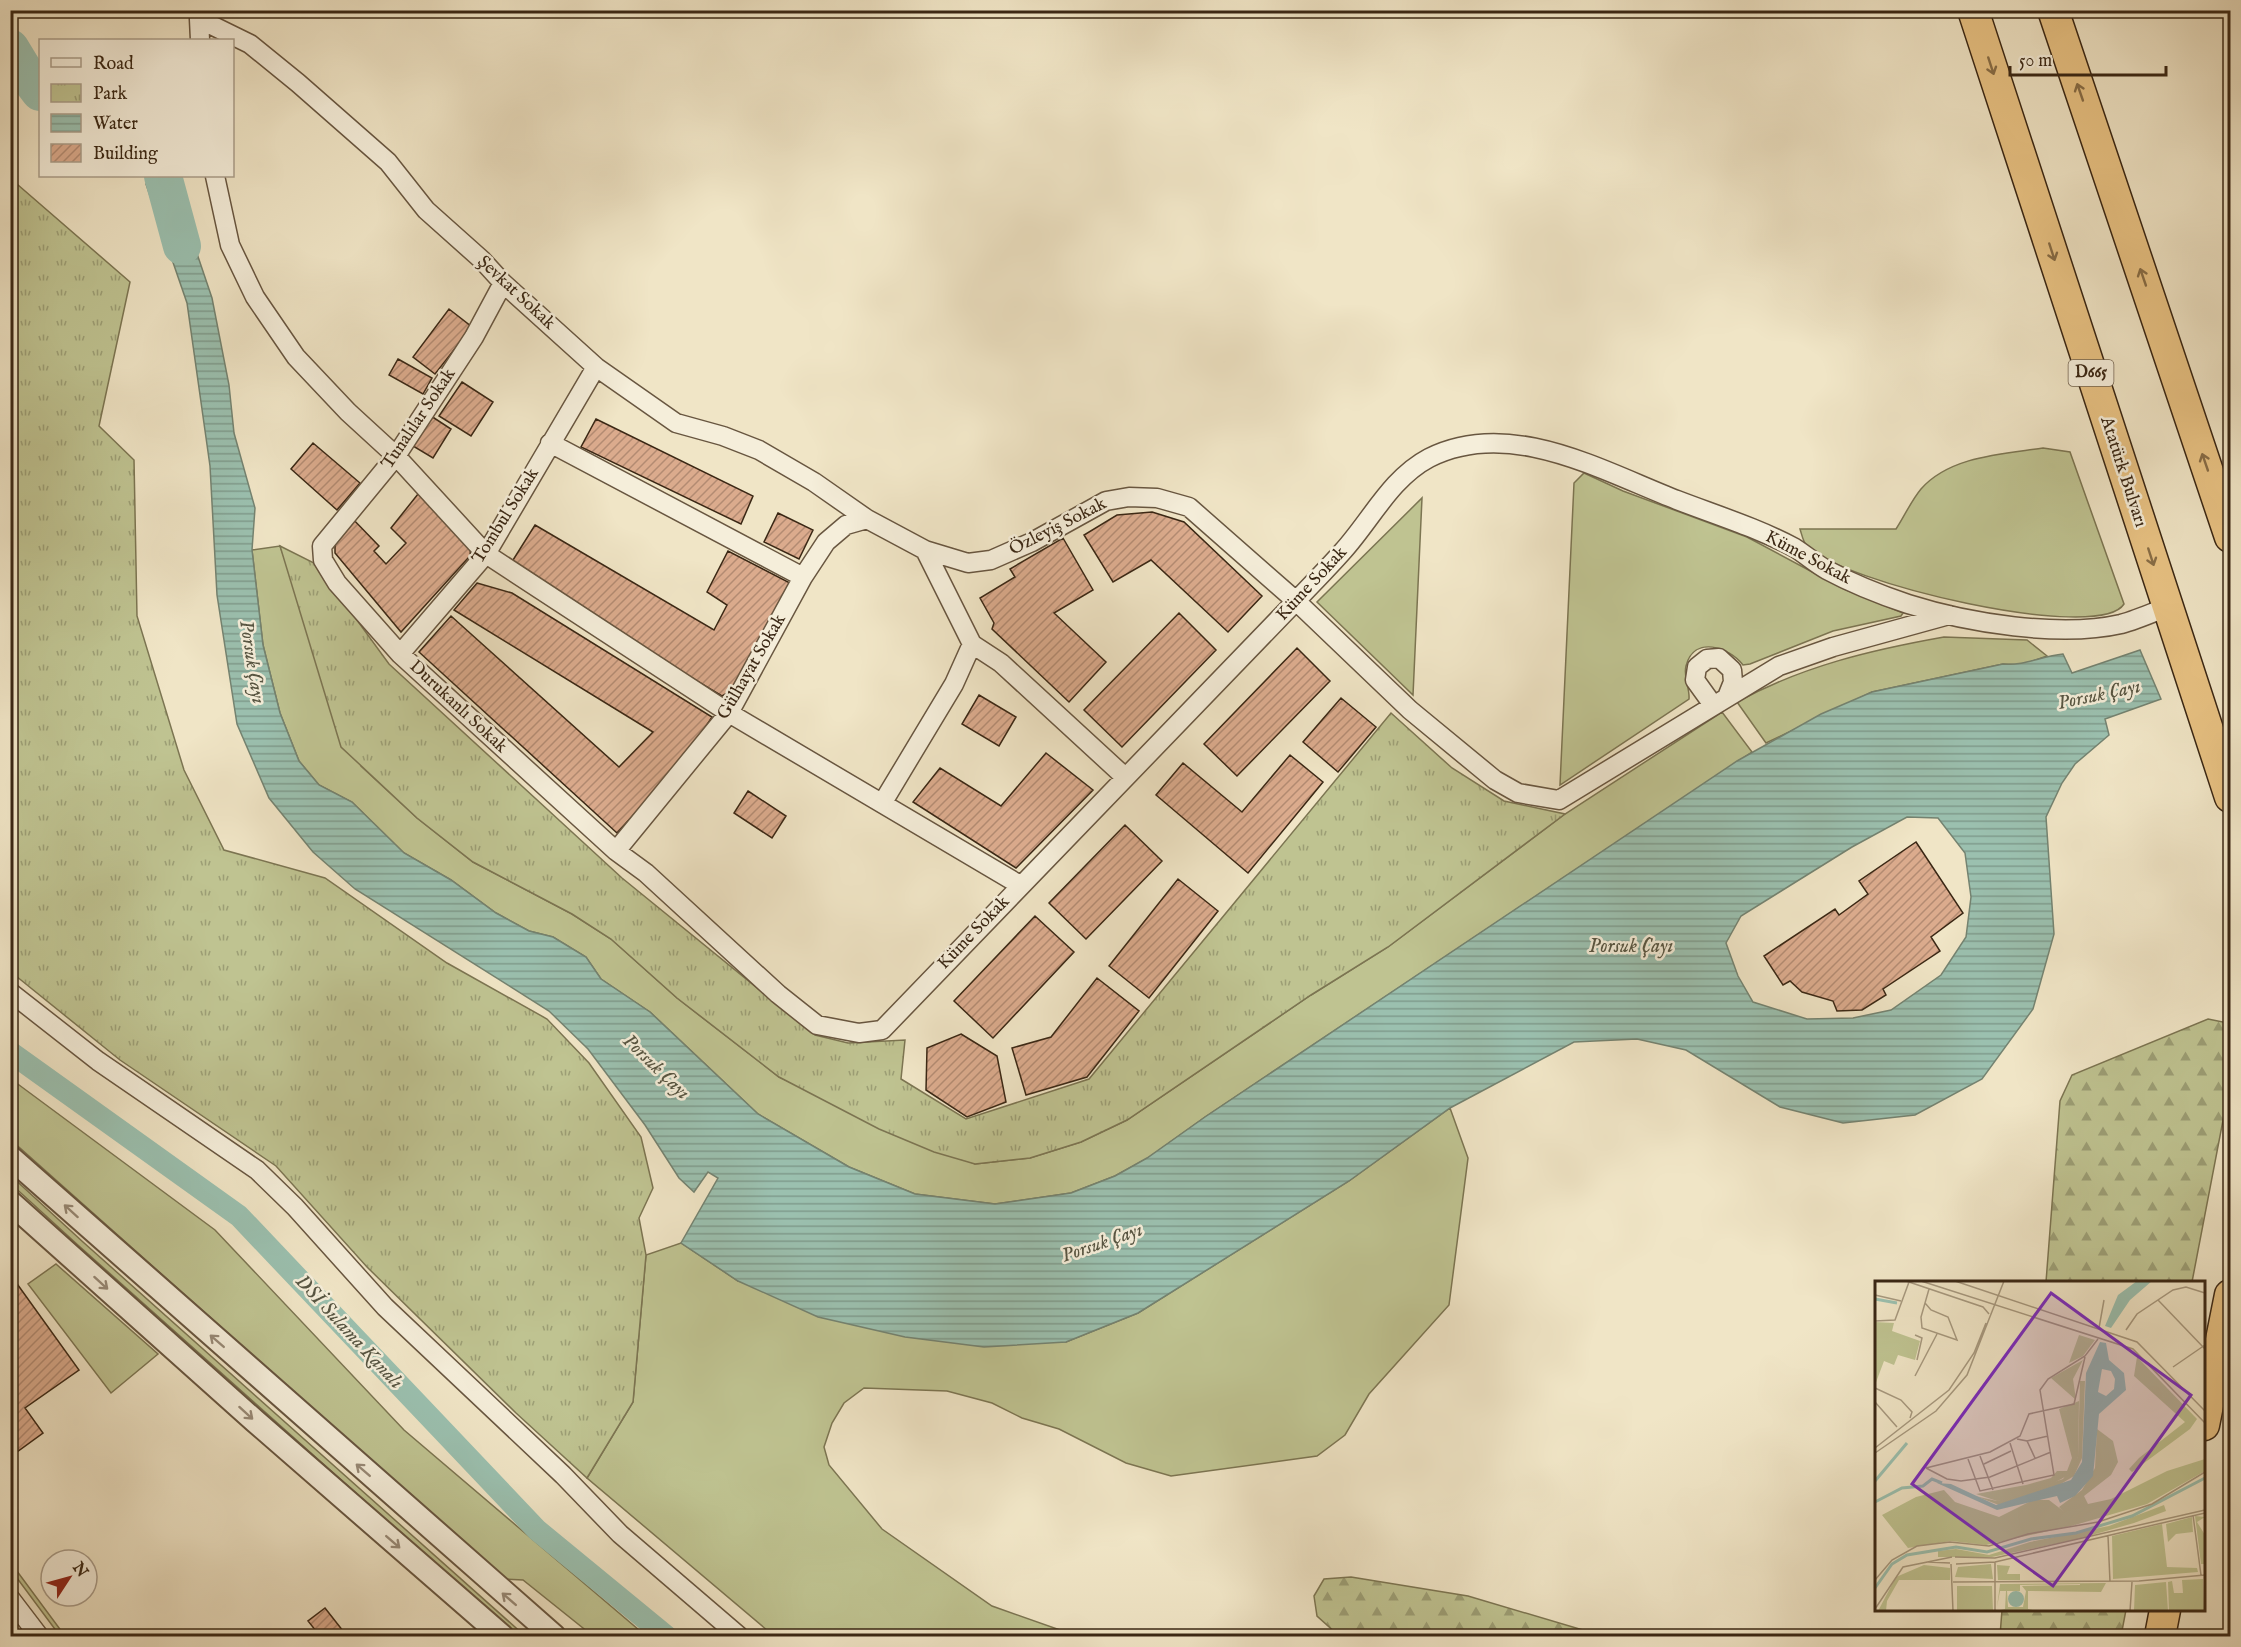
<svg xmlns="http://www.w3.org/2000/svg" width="2241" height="1647" viewBox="0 0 2241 1647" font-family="'IM FELL English',serif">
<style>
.grass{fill:#bfc391;stroke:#7c7552;stroke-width:1.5}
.forest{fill:url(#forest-firs);stroke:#7c7552;stroke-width:1.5}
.park{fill:url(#park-tufts);stroke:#7c7552;stroke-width:1.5}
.water{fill:url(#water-rules);stroke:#748371;stroke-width:1.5;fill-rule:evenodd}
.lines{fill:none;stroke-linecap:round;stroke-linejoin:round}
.canal{stroke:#9bc0af;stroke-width:22}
.river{stroke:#9bc0af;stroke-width:38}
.building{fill:url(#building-hatch);stroke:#3a2714;stroke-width:1.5}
.minor-casing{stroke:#685640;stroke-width:21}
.tertiary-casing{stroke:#685640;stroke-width:26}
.trunk-casing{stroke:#3a2714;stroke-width:33}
.minor{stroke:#f5eeda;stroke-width:18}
.tertiary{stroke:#f5eeda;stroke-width:22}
.trunk{stroke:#e8c283;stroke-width:30}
.oneway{stroke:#886d46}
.oneway2{stroke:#988a77}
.labels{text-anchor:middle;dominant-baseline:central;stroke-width:5;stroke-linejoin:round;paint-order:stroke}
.shield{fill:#f5eeda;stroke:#72634f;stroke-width:1.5}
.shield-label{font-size:16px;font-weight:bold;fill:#3a2714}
.street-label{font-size:18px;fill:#3a2714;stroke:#f5eeda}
.water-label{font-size:20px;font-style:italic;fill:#575542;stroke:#f5eeda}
.inset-river{fill:none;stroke:#9bc0af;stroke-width:3}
.inset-road{fill:none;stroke:#a7997f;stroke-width:1.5}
.view{fill:#7b2cbf;fill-opacity:0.15;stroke:#7b2cbf;stroke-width:3}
.inset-edge{fill:none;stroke:#3a2714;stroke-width:3}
</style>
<defs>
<pattern id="forest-firs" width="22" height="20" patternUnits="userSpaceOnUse" patternTransform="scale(1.5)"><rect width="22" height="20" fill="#bfc391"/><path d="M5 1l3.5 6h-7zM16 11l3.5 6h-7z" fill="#9c9e75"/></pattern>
<pattern id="park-tufts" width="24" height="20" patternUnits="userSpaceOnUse" patternTransform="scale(1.5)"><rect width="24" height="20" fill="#bfc391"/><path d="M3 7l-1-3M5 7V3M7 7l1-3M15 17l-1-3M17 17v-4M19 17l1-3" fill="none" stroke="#9c9e75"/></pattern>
<pattern id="water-rules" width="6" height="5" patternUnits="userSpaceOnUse" patternTransform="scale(1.5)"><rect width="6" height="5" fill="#9bc0af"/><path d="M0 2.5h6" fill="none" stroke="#7f9c8d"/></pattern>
<pattern id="building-hatch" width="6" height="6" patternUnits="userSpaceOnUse" patternTransform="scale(1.5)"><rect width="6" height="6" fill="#dbab8d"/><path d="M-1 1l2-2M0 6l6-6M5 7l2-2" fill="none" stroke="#b38b72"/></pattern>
</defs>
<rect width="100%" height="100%" fill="#f0e5c6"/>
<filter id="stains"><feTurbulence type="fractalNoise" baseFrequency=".00333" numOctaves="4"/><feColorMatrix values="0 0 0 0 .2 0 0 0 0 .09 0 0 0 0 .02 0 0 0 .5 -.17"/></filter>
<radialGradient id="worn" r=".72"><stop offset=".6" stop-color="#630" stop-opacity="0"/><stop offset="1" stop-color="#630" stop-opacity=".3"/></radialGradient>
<!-- grass -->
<path class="grass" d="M 2043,448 L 2070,452 L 2124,604 C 2099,644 1838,582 1807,546 C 1803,542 1802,535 1800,529 L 1896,529 C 1904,517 1911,501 1921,489 C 1950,456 2003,454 2043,448 Z
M 1584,473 L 1623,491 L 1747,537 L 1844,589 L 1903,613 L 1901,616 L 1833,631 L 1750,664 L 1743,665 C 1729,647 1694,635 1686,666 C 1683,677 1690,688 1689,699 L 1560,785 L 1574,483 Z
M 1422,498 L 1413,695 L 1317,602 Z
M 280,546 L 361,766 L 417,818 L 473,862 L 572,914 L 611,939 L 677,998 L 779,1077 L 975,1164 L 1030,1158 L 1081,1142 L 1127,1120 L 1311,995 L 1388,947 L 1565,814 L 1722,712 L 1752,752 L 1205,1117 L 1148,1158 L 1115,1176 L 1071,1193 L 995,1204 L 915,1194 L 849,1167 L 758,1114 L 650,1012 L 601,979 L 586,957 L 553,937 L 529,931 L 496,913 L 451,880 L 404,853 L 352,802 L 319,785 L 299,761 L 280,713 L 263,645 L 252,550 Z
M 1944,637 L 2027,640 L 2047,656 L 2021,665 L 2003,664 L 1872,692 L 1766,743 L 1737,702 C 1803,666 1871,650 1944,637 Z
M 11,1079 L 215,1230 L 404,1430 L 646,1636 L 593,1636 L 523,1580 L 504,1579 L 11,1140 Z
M 1450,1108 L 1468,1158 L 1449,1305 L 1369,1394 L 1345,1435 L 1317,1456 L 1171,1476 L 1126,1463 L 1059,1429 L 1022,1418 L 992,1403 L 947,1391 L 864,1388 L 844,1403 L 832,1423 L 824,1447 L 829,1465 L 882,1529 L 992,1606 L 1077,1636 L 774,1636 L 587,1478 L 633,1402 L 646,1255 L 681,1243 L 738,1281 L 1066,1342 L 1138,1313 L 1349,1181 Z
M 10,1175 L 83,1242 L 525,1636 L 516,1636 L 79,1246 L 11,1184 Z
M 56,1264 L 158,1354 L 111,1393 L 28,1284 Z
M 10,1563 L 11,1563 L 65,1636 L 60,1636 L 11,1570 Z"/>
<!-- forest -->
<path class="forest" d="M 2208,1019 L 2228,1023 L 2225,1110 L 2192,1282 L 2046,1282 L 2060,1101 L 2072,1075 Z
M 1351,1577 L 1468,1596 L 1603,1636 L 1357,1636 L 1337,1634 L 1317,1616 L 1314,1596 L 1324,1579 Z
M 2002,1610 L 2126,1610 L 2121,1636 L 2000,1636 Z"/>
<!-- park -->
<path class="park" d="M 10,178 L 130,282 L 99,426 L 134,460 L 137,616 L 184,770 L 224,850 L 325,878 L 447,963 L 547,1019 L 589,1063 L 641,1137 L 653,1188 L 639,1218 L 646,1255 L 633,1402 L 587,1478 L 516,1413 L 367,1267 L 276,1166 L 120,1060 L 11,972 Z
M 280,546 L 316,564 L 389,664 L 622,878 L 815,1035 L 848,1043 L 905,1040 L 901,1079 L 966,1119 L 1089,1079 L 1391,713 L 1452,768 L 1504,801 L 1565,814 L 1388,947 L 1311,995 L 1127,1120 L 1081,1142 L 1030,1158 L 975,1164 L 934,1152 L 879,1129 L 779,1077 L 677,998 L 611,939 L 572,914 L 473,862 L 417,818 L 341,747 Z"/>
<!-- water -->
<path class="water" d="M 156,177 L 188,227 L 212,298 L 229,385 L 234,433 L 255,508 L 252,550 L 263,645 L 280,713 L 299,761 L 319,785 L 352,802 L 404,853 L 451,880 L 496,913 L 529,931 L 553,937 L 586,957 L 601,979 L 650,1012 L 758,1114 L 849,1167 L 915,1194 L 995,1204 L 1071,1193 L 1115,1176 L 1147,1158 L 1205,1117 L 1737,761 L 1821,714 L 1872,692 L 2003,664 C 2025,666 2041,656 2063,654 L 2072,673 L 2140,650 L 2161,699 L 2105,719 L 2109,735 L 2075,764 L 2062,783 L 2046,817 L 2054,934 L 2033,1009 L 1982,1079 L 1915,1115 L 1843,1123 L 1780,1107 L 1686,1050 L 1637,1039 L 1574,1042 L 1450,1108 L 1349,1181 L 1138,1313 L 1066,1342 L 984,1347 L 905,1337 L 818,1317 L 738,1281 L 681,1243 L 718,1178 L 708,1172 L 694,1192 L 679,1178 L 645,1125 L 588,1049 L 549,1011 L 355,889 L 313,852 L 269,798 L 237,724 L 217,595 L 210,466 L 187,303 L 146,184 ZM 1907,817 L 1938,818 L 1965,853 L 1971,897 L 1966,937 L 1941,975 L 1891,1010 L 1853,1018 L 1807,1019 L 1753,1002 L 1738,976 L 1726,943 L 1741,916 L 1852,847 Z"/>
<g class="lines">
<!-- canal -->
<path class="canal" d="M 10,1052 L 239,1216 L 537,1530 L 666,1636"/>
<!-- river -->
<path class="river" d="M 10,48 L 24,71 L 40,92
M 163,176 L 182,246"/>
</g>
<!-- building -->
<path class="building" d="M 449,309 L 472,327 L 435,374 L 413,357 Z
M 398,359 L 432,378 L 423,394 L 389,375 Z
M 462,382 L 493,402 L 471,436 L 439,416 Z
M 431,416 L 451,429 L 433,458 L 413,446 Z
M 596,419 L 753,496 L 741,524 L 581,447 Z
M 313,443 L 360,483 L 337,510 L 291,469 Z
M 418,494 L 426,495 L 471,544 L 470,556 L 401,632 L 335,553 L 335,532 L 350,516 L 379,546 L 374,551 L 386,564 L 406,543 L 391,528 Z
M 1152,512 L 1184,522 L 1262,596 L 1228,632 L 1151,560 L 1113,582 L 1084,535 L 1117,515 Z
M 778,513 L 813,530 L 799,559 L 764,542 Z
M 535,525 L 714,630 L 727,605 L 707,592 L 728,551 L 790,583 L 731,691 L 722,696 L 508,568 Z
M 1063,538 L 1093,590 L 1054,613 L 1106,662 L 1069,702 L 992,629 L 994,623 L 980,598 L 1015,577 L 1010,569 Z
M 477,583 L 512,593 L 712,717 L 687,756 L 617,833 L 419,652 L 451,616 L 619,767 L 653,732 L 454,610 Z
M 1179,613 L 1216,650 L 1122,747 L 1084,710 Z
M 1297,648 L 1330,681 L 1237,776 L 1204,744 Z
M 979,695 L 1016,717 L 999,746 L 962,724 Z
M 1341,698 L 1376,727 L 1338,772 L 1303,742 Z
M 1046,753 L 1093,790 L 1016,868 L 913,802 L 940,768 L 1001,806 Z
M 1290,755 L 1323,782 L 1248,873 L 1156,795 L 1183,763 L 1242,812 Z
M 748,791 L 786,816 L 772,838 L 734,813 Z
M 1125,825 L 1162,861 L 1086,939 L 1049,903 Z
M 1916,842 L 1963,913 L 1931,937 L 1940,951 L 1883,989 L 1886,995 L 1862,1010 L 1837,1011 L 1833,1001 L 1802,992 L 1790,981 L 1783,985 L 1764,956 L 1835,909 L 1839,915 L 1868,894 L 1859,881 Z
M 1178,879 L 1218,911 L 1149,998 L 1109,966 Z
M 1035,916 L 1074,952 L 993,1038 L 954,1001 Z
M 1097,978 L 1139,1011 L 1087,1077 L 1026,1095 L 1012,1048 L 1051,1037 Z
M 961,1034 L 997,1056 L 1006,1102 L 967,1117 L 926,1090 L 927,1048 Z
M 10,1274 L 79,1370 L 25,1408 L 43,1433 L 10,1457 Z
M 325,1608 L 347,1636 L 320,1636 L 308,1621 Z"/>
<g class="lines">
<defs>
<path id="minor" d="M 200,40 L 199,19 L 250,44 L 298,83 L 388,162 L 426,210 L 482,260 L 503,283 L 596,367 L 676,423 L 723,436 L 759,450 L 814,482 L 867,519 L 925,550 L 968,563 L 991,560 L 1032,542 L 1106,501 L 1129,497 L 1157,498 L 1189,507 L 1296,601 L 1410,710 L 1495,780 L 1518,793 L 1559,800 L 1779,666 L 1833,647 L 1949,615
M 215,176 L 230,245 L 255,297 L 296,357 L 348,412 L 396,456 L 486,554 L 729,713 L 1020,885
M 503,283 L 474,337 L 396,456 L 322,546 L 323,560 L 337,583 L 400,654 L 616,851 L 646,873 L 778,994 L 817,1025 L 859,1033 L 882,1030 L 1296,601 C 1312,584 1328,568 1343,551 C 1371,520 1391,478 1429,458 C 1510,417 1602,471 1677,500 C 1716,515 1758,528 1795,548 C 1806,555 1816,564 1827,570 C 1853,584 1881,595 1908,604 C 1968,623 2060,638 2121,624 C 2136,620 2152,613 2167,607
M 550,443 L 803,577
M 972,644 L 1001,663 L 1125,777
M 400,654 L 486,554 L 596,367
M 1713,705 L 1695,680 L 1697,667 L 1707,659 L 1719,658 L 1732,670 L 1733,682 L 1727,697
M 883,802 L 954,684 L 972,644 L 925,550
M 616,851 L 729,713 L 803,577 L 826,542 L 846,525 L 867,519
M 10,992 L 98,1061 L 257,1170 L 295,1207 L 385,1307 L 563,1475 L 620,1534 L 739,1636
M 10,1598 L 39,1636"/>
<path id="tertiary" d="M 10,1157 L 554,1636
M 10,1202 L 255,1421 L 502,1636"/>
<path id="trunk" d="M 1973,10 L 2230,797
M 2053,10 L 2230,537
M 2204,1425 L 2230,1295
M 2160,1636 L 2165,1610"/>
</defs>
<!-- minor casing -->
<use href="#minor" class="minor-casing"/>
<!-- tertiary casing -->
<use href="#tertiary" class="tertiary-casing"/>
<!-- trunk casing -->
<use href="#trunk" class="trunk-casing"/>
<!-- minor -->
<use href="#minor" class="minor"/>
<!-- tertiary -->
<use href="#tertiary" class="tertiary"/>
<!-- trunk -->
<use href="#trunk" class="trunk"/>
</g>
<!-- one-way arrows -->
<defs><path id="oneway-shaft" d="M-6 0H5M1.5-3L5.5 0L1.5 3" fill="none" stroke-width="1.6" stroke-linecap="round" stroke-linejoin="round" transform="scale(1.5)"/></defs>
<g class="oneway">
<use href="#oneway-shaft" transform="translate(1991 66) rotate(72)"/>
<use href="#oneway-shaft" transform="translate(2080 92) rotate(-109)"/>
<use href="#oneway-shaft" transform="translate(2052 252) rotate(72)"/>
<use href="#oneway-shaft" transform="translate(2143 277) rotate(-109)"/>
<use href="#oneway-shaft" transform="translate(2205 462) rotate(-109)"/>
<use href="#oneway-shaft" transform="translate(2151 557) rotate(72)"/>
</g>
<g class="oneway2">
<use href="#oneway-shaft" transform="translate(71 1211) rotate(-138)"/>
<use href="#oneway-shaft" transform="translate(101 1283) rotate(42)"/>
<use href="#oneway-shaft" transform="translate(217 1341) rotate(-139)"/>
<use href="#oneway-shaft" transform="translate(246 1413) rotate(42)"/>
<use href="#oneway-shaft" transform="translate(363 1470) rotate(-139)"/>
<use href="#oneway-shaft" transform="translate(393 1542) rotate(41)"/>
<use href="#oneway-shaft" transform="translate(509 1599) rotate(-139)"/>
</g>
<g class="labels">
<!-- shield labels -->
<rect class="shield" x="2068.5" y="360" width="45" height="26" rx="4.5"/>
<g class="shield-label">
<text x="2091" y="373">D665</text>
</g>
<!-- street labels -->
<g class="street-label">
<text transform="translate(516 293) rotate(43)">Şevkat Sokak</text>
<text transform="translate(419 419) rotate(-56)">Tunalılar Sokak</text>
<text transform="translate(2123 472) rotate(72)">Atatürk Bulvarı</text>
<text transform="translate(506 516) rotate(-58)">Tombul Sokak</text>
<text transform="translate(1058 527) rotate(-27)">Özleyiş Sokak</text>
<text transform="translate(1808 558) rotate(28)">Küme Sokak</text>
<text transform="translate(1312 584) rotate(-47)">Küme Sokak</text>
<text transform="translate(752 667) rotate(-60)">Gülhayat Sokak</text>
<text transform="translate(458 707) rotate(43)">Durukanlı Sokak</text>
<text transform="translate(974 933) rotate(-46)">Küme Sokak</text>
</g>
<!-- water labels -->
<g class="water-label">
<text transform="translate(252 662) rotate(81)">Porsuk Çayı</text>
<text transform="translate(2099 695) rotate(-12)">Porsuk Çayı</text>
<text x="1631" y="946">Porsuk Çayı</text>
<text transform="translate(656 1067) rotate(44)">Porsuk Çayı</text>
<text transform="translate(1102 1243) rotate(-19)">Porsuk Çayı</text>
<text transform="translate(349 1332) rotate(47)">DSİ Sulama Kanalı</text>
</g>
</g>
<!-- overview -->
<g transform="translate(1875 1281)">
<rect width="330" height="330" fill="#f0e5c6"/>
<path d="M 204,54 L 220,59 L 208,75 L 194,82 ZM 208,79 L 198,98 L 201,119 L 176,97 ZM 205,100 L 210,100 L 207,177 L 199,195 L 179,207 L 124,224 L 100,215 L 122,220 L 188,198 L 203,176 ZM 222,148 L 238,160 L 243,181 L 236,194 L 209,215 L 213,223 L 236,218 L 292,190 L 330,178 L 330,190 L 272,223 L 200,244 L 184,226 L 207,209 L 220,187 ZM 289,224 L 291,230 L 259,242 L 203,258 L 117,276 L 63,276 L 63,270 L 81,268 L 114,274 L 155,261 L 234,245 ZM 320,235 L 330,236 L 322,241 L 330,254 L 330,283 L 326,283 ZM 317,236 L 318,251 L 301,253 L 293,261 L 291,243 ZM 287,243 L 292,286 L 322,287 L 323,291 L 238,298 L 237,255 ZM 116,283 L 118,298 L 80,296 L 83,286 ZM 49,284 L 75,287 L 75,299 L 24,299 L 12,320 L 11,330 L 3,330 L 21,296 ZM 122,284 L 135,285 L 132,293 L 145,293 L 145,299 L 123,299 ZM 291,301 L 293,330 L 259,330 L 260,304 ZM 231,302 L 226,311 L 153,310 L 153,328 L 162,330 L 122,330 L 130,328 L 131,310 L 125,310 L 122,326 L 125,303 ZM 145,304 L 205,303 L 205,304 L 147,305 L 151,310 L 148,326 L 133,326 L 132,310 L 145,310 ZM 82,305 L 117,305 L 118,330 L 82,330 Z" fill="#bfc391" fill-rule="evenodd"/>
<path d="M 0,41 L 19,42 L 17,50 L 45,60 L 40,79 L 23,74 L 19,84 L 9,80 L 0,104 ZM 262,76 L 322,138 L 315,148 L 257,191 L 254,188 L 264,177 L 310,141 L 259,95 ZM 328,298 L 329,330 L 294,330 L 293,301 L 297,300 L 299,312 L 308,312 L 307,299 ZM 274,316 L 285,318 L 289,327 L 259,330 L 261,320 L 268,322 Z" fill="#bfc391"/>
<path d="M 204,120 L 203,176 L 197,192 L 177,203 L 133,218 L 122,220 L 101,213 L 151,204 L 176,197 L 182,190 L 192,190 L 197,177 L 184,128 ZM 69,209 L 80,221 L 124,236 L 158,219 L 174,219 L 196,236 L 200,244 L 111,264 L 76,260 L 33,267 L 7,234 L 41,216 Z" fill="#bfc391"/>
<path d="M 262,0 L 277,0 L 255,19 L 236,47 L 230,45 L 243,14 ZM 225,61 L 231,62 L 234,79 L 249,92 L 251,109 L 224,133 L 218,195 L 200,215 L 185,222 L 182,215 L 122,229 L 62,202 L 76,203 L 121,224 L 196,199 L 207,181 L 211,92 ZM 227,88 L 236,90 L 240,98 L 239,108 L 231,115 L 223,111 ZM133 318a8 8 0 1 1 16 0a8 8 0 1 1-16 0Z" fill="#9bc0af" fill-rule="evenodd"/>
<path class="inset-river" d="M 0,18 L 22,22M 0,200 L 32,162M 0,221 L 27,207 L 48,205 L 57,198 L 67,202M 0,307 L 17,283 L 32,274 L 81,266 L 112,271 L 156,258 L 201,252 L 257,235 L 330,197"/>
<path class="inset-road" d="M 31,0 L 108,26 L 114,33M 46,0 L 258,68 L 330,142M 80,0 L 262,61 L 330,130M 0,14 L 26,20M 283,19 L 330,68M 50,22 L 56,29 L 73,36 L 82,59 L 47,47 L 46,36 L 54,8M 0,40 L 20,39 L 34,1M 224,47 L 229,19M 251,49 L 262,33 L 298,9 L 311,6 L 330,12M 40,54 L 47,57 L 42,79M 298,86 L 330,64M 40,95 L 62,53M 0,107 L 26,119 L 37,131 L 35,137M 0,121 L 22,146M 142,158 L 152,160 L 160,177M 152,160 L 173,155M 135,162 L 148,203M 0,167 L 74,109 L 99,72 L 111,42M 0,172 L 61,130 L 92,94 L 129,0M 105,175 L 118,209M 93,178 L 105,210 L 179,194 L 165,109 L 173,98 L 210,75 L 223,58M 109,183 L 136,170M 51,187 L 115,171 L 145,155 L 154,133 L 199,123 L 210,76M 51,187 L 72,198 L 86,200 L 115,196 L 176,171M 318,234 L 326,294M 233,255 L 235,301M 80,276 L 120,277 L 330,229M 53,281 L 75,282M 76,283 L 78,330M 81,283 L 120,281 L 330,232M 0,299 L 17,279 L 42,265 L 75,261 L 114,265 L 153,253 L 223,241 L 277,223 L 330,191M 78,301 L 264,300 L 330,294M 0,328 L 28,286 L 77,276M 120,330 L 120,281M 255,330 L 257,301"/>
<path class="view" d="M 176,12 L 316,114 L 178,305 L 37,203 Z"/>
<rect width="330" height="330" class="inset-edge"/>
</g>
<!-- margin -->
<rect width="2241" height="1647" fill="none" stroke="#f0e5c6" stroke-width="36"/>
<rect x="12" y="12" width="2217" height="1623" fill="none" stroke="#3a2714" stroke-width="3"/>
<rect x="18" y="18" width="2205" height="1611" fill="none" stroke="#3a2714" stroke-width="1.5"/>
<!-- legend -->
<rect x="39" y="39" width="195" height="138" fill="#f5eeda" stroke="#aa9e8b" stroke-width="1.5"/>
<rect x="51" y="58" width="30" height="9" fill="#f5eeda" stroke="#aa9e8b" stroke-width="1.5"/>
<text x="93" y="69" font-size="18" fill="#3a2714">Road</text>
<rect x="51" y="84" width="30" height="18" fill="url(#park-tufts)" stroke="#aa9e8b" stroke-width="1.5"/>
<text x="93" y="99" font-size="18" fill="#3a2714">Park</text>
<rect x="51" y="114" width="30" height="18" fill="url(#water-rules)" stroke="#aa9e8b" stroke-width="1.5"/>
<text x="93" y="129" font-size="18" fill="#3a2714">Water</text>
<rect x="51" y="144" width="30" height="18" fill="url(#building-hatch)" stroke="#aa9e8b" stroke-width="1.5"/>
<text x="93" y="159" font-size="18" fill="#3a2714">Building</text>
<!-- north arrow -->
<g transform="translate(69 1578) rotate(54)"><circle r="28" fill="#f5eeda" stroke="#aa9e8b" stroke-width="1.5"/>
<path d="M0-4.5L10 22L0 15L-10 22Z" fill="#8f2418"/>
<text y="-9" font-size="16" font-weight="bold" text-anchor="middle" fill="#3a2714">N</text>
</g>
<!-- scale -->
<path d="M2010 66v9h156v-9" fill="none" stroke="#3a2714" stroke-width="3"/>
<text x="2019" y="66" font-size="18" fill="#3a2714" stroke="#f5eeda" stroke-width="4.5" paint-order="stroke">50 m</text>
<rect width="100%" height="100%" filter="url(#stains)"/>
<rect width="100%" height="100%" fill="url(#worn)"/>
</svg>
